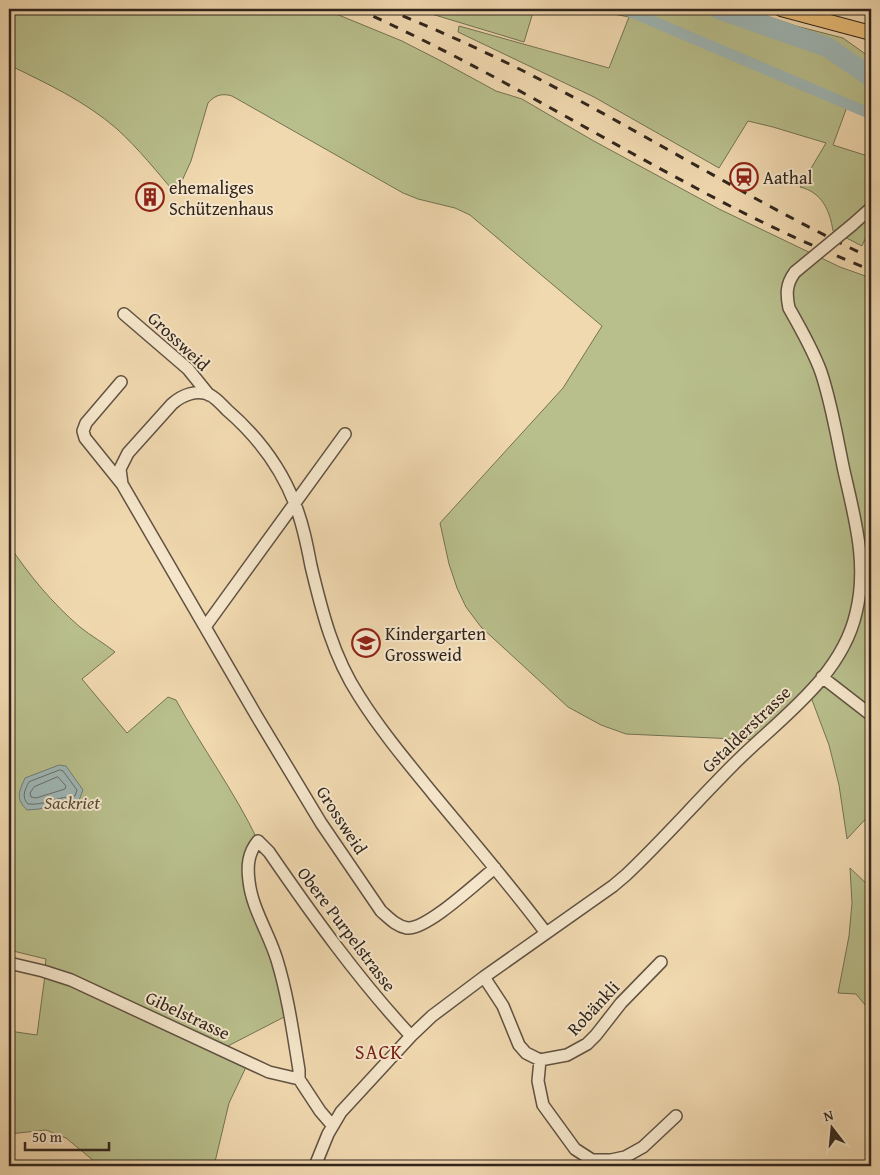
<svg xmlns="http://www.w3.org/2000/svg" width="880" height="1175" viewBox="0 0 880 1175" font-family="'Gentium Book Plus',serif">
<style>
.green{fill:#b8bf8c;stroke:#747254}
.water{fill:#9eb7b6;stroke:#727d79}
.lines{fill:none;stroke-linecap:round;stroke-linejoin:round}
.shore{stroke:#686e6a;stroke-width:1}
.canal{stroke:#9eb7b6;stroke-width:11}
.river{stroke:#9eb7b6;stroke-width:20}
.minor-casing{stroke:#615242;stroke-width:14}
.major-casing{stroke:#31251d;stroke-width:16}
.minor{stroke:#f5e6cb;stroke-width:11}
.major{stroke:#e8bc78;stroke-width:14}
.rail{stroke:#31251d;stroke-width:3;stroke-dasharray:9 9;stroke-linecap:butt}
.minor-bridge-casing{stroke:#615242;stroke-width:14;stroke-linecap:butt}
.minor-bridge{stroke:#f5e6cb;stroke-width:11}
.labels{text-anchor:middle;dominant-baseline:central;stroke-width:4;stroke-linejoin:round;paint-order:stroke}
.poi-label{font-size:18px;fill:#31251d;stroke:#f5e6cb;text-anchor:start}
.street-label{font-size:18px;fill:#31251d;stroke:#f5e6cb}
.park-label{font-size:18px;font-style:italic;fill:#534c39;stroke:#f5e6cb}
.quarter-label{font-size:20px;letter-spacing:1px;fill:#7a1f14;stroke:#f5e6cb}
</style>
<rect width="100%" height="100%" fill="#f0d8af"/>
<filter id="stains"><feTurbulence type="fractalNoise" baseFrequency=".004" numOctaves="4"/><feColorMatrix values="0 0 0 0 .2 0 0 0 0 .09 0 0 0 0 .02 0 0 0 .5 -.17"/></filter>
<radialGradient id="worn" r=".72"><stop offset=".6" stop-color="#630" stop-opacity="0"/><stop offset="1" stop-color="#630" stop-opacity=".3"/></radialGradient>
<!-- green -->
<path class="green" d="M 9,9 L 324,9 L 402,41 L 441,61 L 496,91 L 522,99 L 592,140 L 719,209 L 840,267 L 871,278 L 871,813 L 847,839 L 839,785 L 829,745 L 809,692 L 758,740 L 626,734 L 601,725 L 568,707 L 481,627 L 466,607 L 457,588 L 449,564 L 440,523 L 563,388 L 602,326 L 470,215 L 455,208 L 418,199 L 403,193 L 232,96 C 222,93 215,95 208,103 L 191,161 L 176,194 C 157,172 139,149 117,129 C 85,101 46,83 9,65 Z
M 426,9 L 534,9 L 524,42 L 425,12 Z
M 588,9 L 746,9 L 796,26 L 843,38 L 871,58 L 871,114 L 848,104 L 833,145 L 871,157 L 871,225 L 862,246 L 833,231 C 830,211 822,192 800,187 L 826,143 L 773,127 L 748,121 L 719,168 L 594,97 L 458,32 L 459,26 L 609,68 L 629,17 Z
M 9,545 C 29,575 52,603 80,627 C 91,636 104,643 115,652 L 82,679 L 127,733 L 168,697 L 176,700 C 202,748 235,792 258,841 L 248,865 L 288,1015 L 224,1048 L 45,968 L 46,959 L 9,950 Z
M 850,868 L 871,888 L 871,1012 L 856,994 L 838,993 L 849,936 L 852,903 Z
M 45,975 L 71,984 L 247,1065 L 229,1103 L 214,1166 L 100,1166 L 66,1138 L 46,1130 L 9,1134 L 9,1031 L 37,1035 Z"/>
<!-- water -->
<path class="water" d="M 59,765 L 66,766 L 83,790 L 76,808 L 69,800 L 39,809 L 27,810 C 15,798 19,792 25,778 Z"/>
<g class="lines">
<!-- shore -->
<path class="shore" d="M 60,770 L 63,771 L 77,790 L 75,796 C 60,796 43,806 28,804 C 21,797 25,789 29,782 Z
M 58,777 L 66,786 L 65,789 L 36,798 L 31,797 L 30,793 L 34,787 Z"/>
<!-- canal -->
<path class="canal" d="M 624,9 L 871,114"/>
<!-- river -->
<path class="river" d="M 718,9 L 827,47 L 871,77"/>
<defs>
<path id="minor" d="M 852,225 L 871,208
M 124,314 L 188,369 L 209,395
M 121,382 L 86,423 L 83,431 L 85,438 L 122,484
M 205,627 L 345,434
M 822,677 L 871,715
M 495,868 C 477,882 427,930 407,928 C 396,926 389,918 381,911 L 321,823 L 256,715 L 122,484 L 120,469 L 128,453 L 172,404 C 182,395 197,389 210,395 C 216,398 222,405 227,410 C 256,435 281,468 295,504 C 303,524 307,545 311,566 C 322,612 333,656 359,696 C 381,731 408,763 434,795 C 472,841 511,886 546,933
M 9,963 L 43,971 L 71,980 L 269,1072 L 299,1079 L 320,1111 L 332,1125
M 484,977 L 503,1006 L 519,1045 L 526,1053 L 540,1060 L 567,1055 L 587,1044 L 596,1035 L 621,1003 L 661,962
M 540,1060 L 538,1081 L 543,1105 L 575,1149 L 592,1160 L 611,1160 L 625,1157 L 643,1147 L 676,1116
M 299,1079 L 299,1070 C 293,1033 288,996 277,960 C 269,933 252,909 249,881 C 247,866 248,853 258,841 L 269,852 C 313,916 358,979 411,1036
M 315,1166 L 328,1134 L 341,1112 L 411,1036 L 432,1016 L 484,977 L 613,886 L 626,875 C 663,840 696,802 732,766 C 776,721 841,679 856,613 C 868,565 855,519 844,471 C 837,438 832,405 821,372 C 813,350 801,329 789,308 C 786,294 786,284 795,272"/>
<path id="major" d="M 781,9 L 871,33"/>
</defs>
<!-- minor casing -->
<use href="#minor" class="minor-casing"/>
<!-- major casing -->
<use href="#major" class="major-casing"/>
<!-- minor -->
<use href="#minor" class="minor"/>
<!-- major -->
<use href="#major" class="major"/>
<!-- rail -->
<path class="rail" d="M 357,9 C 474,61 583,128 696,188 C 753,219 811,246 871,270
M 386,9 C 445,33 502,59 558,89 C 663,145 764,207 871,258"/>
<defs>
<path id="minor-bridge" d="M 795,272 L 852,225"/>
</defs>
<!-- minor-bridge casing -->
<use href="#minor-bridge" class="minor-bridge-casing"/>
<!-- minor-bridge -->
<use href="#minor-bridge" class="minor-bridge"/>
</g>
<!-- icons -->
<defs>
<symbol id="station-ring" viewBox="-11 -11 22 22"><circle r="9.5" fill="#f5e6cb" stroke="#8f2418" stroke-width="1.5"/><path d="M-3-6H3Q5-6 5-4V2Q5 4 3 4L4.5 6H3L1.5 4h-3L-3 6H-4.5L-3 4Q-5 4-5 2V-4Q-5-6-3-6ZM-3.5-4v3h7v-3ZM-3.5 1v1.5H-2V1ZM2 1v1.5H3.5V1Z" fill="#8f2418"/></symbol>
<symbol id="building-ring" viewBox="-11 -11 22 22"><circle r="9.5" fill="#f5e6cb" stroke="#8f2418" stroke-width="1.5"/><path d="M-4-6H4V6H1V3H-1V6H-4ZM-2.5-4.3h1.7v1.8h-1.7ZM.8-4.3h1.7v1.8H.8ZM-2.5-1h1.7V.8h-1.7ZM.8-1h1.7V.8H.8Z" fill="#8f2418"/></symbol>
<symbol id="school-ring" viewBox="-11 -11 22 22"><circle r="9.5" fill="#f5e6cb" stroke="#8f2418" stroke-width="1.5"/><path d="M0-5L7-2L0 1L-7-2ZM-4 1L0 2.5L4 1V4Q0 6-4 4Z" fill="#8f2418"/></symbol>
</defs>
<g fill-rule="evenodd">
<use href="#station-ring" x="728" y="161" width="32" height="32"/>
<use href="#building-ring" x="134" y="181" width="32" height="32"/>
<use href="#school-ring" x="350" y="627" width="32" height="32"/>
</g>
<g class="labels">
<!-- poi labels -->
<g class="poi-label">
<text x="763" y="177">Aathal</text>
<text x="169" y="187">ehemaliges<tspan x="169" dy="21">Schützenhaus</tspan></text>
<text x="385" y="633">Kindergarten<tspan x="385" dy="21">Grossweid</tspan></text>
</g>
<!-- street labels -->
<g class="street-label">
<text transform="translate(179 341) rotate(43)">Grossweid</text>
<text transform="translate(746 729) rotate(-44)">Gstalderstrasse</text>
<text transform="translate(342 820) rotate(57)">Grossweid</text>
<text transform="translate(347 929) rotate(53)">Obere Purpelstrasse</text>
<text transform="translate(593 1008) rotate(-47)">Robänkli</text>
<text transform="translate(188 1015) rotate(25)">Gibelstrasse</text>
</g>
<!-- park labels -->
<g class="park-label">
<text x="72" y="802">Sackriet</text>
</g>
<!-- quarter labels -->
<g class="quarter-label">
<text x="379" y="1051">SACK</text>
</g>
</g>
<!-- margin -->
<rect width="880" height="1175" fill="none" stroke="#f0d8af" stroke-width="30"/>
<rect x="10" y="10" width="860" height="1155" fill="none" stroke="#31251d" stroke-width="2.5"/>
<rect x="15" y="15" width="850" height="1145" fill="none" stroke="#31251d"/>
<!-- north arrow -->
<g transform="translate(832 1128) rotate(344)" stroke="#f5e6cb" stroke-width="4" paint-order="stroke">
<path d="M0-4L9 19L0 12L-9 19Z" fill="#31251d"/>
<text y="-8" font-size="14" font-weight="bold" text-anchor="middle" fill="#31251d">N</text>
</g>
<!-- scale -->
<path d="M25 1142v8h84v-8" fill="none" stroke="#31251d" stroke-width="2.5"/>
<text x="32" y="1142" font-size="15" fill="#31251d" stroke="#f5e6cb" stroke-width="4" paint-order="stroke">50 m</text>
<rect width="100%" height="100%" filter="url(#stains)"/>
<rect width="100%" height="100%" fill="url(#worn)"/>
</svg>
